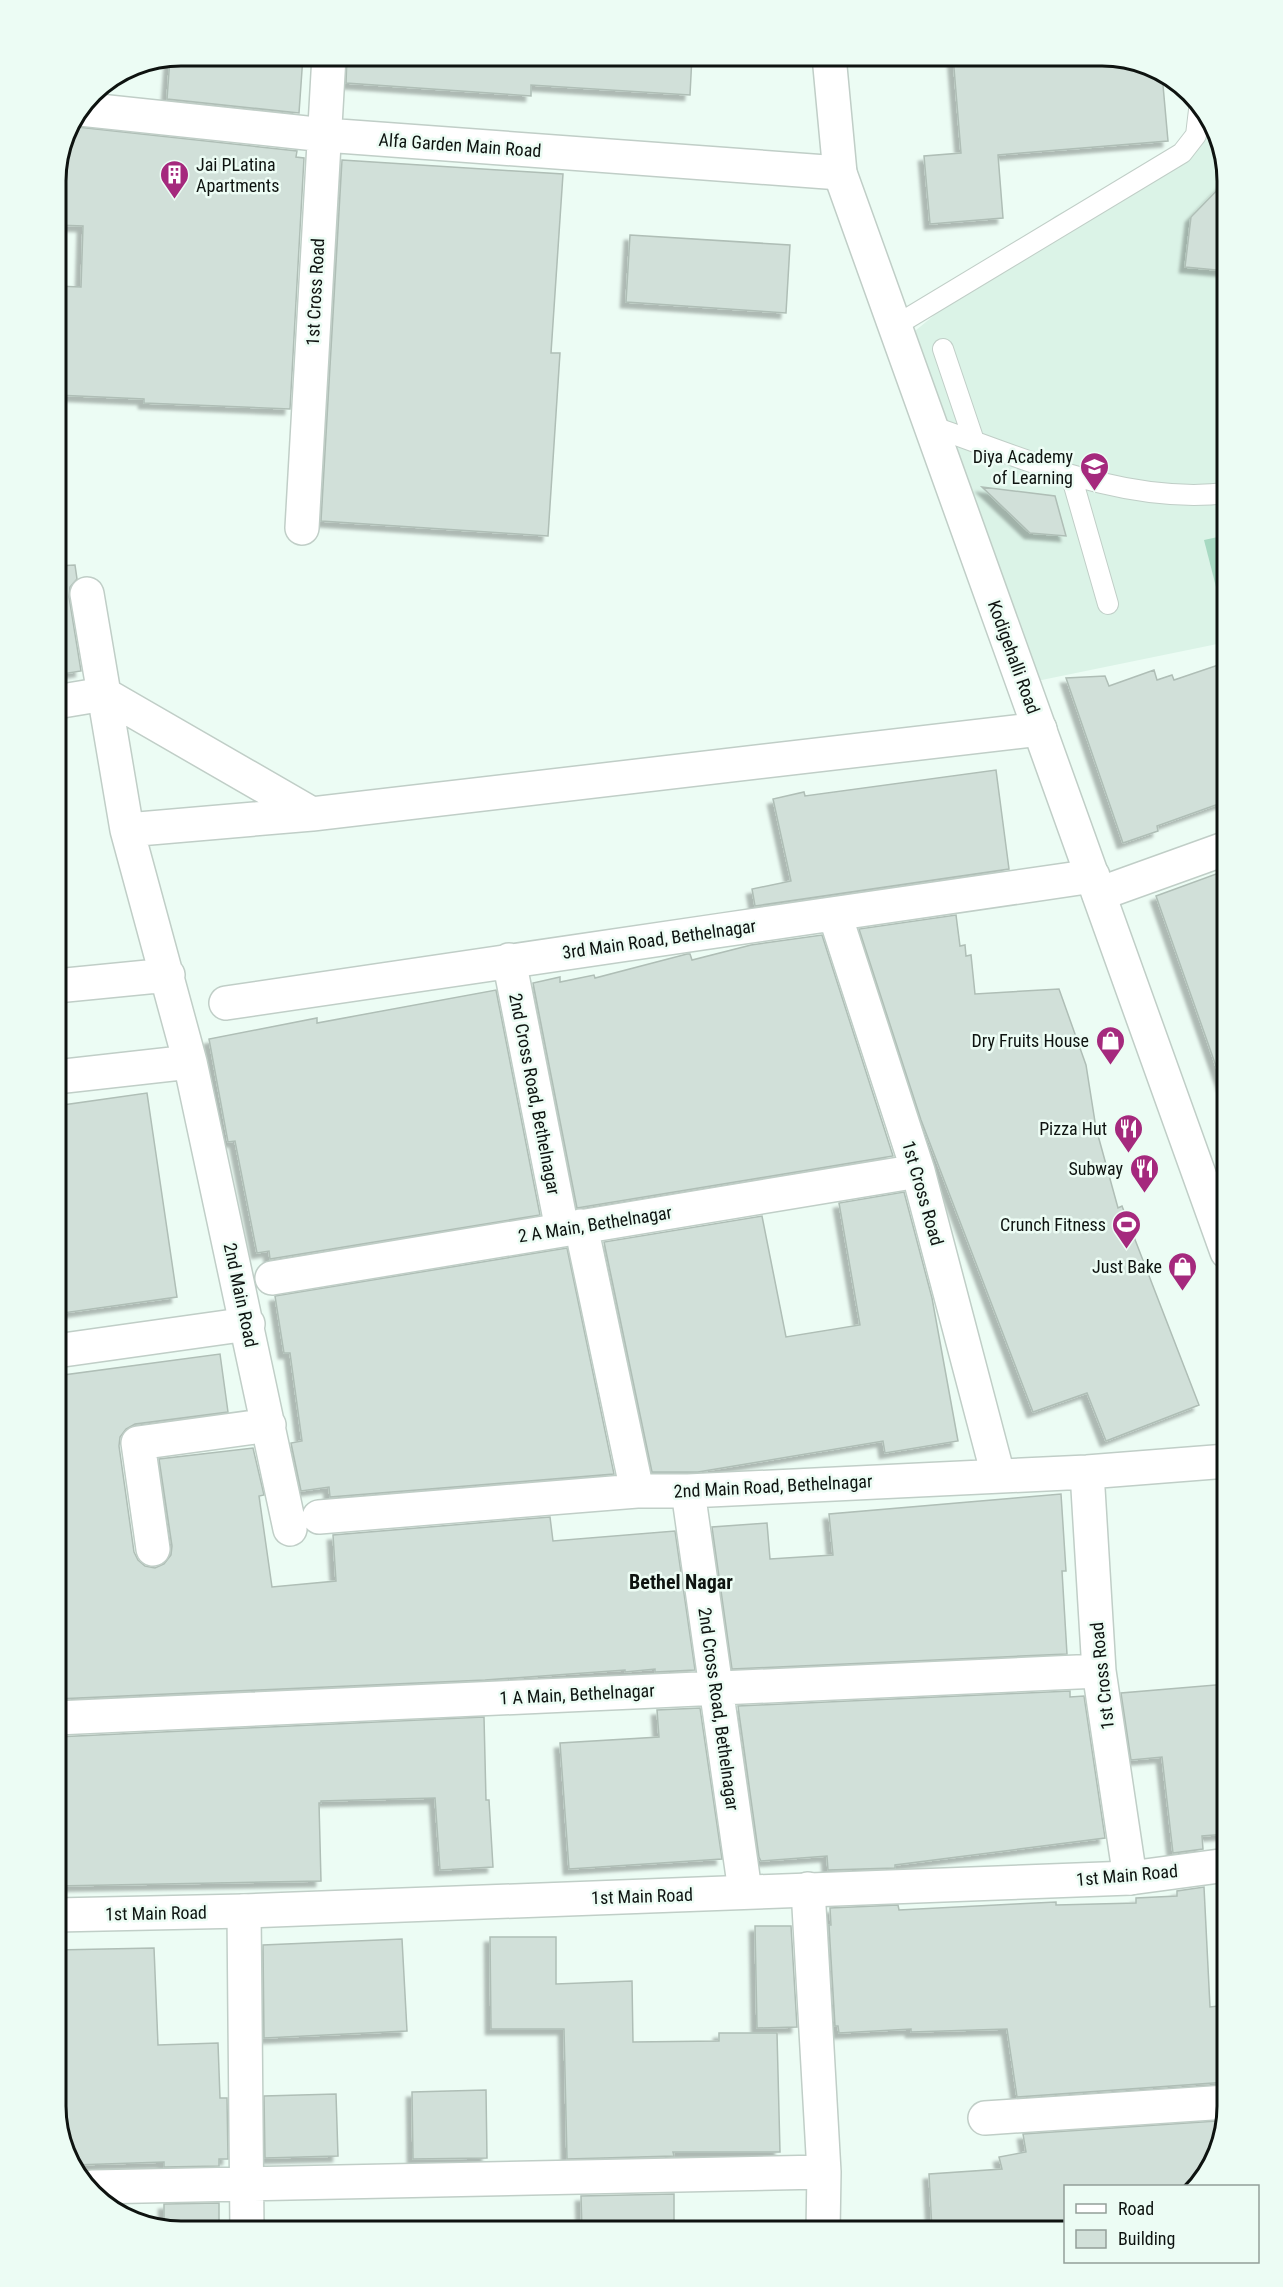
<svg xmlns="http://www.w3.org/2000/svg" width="1283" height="2287" viewBox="0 0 1283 2287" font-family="'Roboto Condensed',sans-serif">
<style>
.built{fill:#dbf3e7}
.green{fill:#a7d9c2}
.building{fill:#d1e0d9;stroke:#afbeb6;stroke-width:1.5;filter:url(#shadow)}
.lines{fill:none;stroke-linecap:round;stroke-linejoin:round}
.lane-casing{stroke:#c0cec7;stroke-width:22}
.street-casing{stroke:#c0cec7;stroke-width:36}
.secondary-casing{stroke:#c0cec7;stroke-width:36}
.lane{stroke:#fff;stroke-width:20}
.street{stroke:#fff;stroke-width:33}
.secondary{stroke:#fff;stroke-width:33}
.labels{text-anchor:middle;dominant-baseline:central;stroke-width:5;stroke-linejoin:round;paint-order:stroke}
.street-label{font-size:18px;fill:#0e1310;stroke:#ecfcf4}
.poi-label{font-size:18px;fill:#0e1310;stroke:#ecfcf4;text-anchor:end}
.neighbourhood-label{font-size:20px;font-weight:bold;fill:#0e1310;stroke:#ecfcf4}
.rim{fill:none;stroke:#0e1310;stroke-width:3}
</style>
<defs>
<filter id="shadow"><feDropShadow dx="-5.5" dy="5.5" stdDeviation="1.5" flood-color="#0004"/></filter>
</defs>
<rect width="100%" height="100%" fill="#ecfcf4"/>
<!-- built -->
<path class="built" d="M 1217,132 L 1227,181 L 1227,642 L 1032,682 L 904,340 L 1055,216 Z"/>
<!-- green -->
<path class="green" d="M 1227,535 L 1227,622 L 1225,622 L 1204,540 Z"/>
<!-- building -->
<path class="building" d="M 181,56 L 303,56 L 299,113 L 167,99 L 170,58 Z
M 347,56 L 692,56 L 690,95 L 531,85 L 531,96 L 346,83 Z
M 953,56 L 1110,56 L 1162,74 L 1168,141 L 998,155 L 1003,218 L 930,224 L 924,156 L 961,153 Z
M 68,126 L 297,151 L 296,157 L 304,158 L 290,409 L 144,403 L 144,399 L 56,395 L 56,286 L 81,287 L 83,226 L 56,225 L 56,173 Z
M 342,160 L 563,174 L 551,353 L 560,353 L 548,536 L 321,521 Z
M 1227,180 L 1227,271 L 1185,267 L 1191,217 Z
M 630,235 L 790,245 L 786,313 L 626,302 Z
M 982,487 L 1055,496 L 1066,536 L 1030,533 Z
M 75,565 L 77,579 L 70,587 L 69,597 L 81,671 L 56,675 L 56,566 Z
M 1227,662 L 1227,801 L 1157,826 L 1158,831 L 1123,843 L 1066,678 L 1105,676 L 1109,686 L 1154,670 L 1157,680 L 1172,675 L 1174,680 Z
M 996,770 L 1009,869 L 755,906 L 752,889 L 791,881 L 773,799 L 804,792 L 805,796 Z
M 1227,870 L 1227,1085 L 1223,1086 L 1156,896 Z
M 956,915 L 960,946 L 965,945 L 966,956 L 971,955 L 975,994 L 1059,989 L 1086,1065 L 1096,1128 L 1118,1208 L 1122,1206 L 1199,1405 L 1106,1441 L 1087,1393 L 1033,1412 L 921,1120 L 859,929 Z
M 822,935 L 893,1156 L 577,1208 L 533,983 L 560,977 L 560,982 L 594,975 L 595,978 L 687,954 L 690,954 L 692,960 L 751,945 Z
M 496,990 L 540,1215 L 270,1259 L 269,1251 L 257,1253 L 235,1141 L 228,1142 L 209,1039 L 317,1018 L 317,1023 Z
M 147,1093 L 177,1297 L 56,1314 L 56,1106 Z
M 904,1192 L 932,1298 L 958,1441 L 885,1453 L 883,1441 L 698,1472 L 652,1472 L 604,1242 L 762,1216 L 786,1337 L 860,1325 L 839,1203 Z
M 567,1248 L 614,1474 L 330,1497 L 329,1487 L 301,1491 L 291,1443 L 302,1441 L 290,1353 L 284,1353 L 275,1296 Z
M 220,1354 L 228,1412 L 135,1424 L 126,1429 L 120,1437 L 119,1446 L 134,1552 L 138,1560 L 145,1566 L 155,1568 L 164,1564 L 171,1555 L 172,1546 L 159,1459 L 253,1448 L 264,1495 L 259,1496 L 272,1587 L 336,1581 L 333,1535 L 550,1517 L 553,1541 L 675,1531 L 695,1670 L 655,1672 L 655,1669 L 625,1672 L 625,1670 L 485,1680 L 56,1699 L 56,1376 Z
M 1061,1494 L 1066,1571 L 1062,1571 L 1067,1654 L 732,1669 L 712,1527 L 767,1523 L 770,1559 L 833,1555 L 829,1514 Z
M 1227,1684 L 1227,1834 L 1202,1836 L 1203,1849 L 1173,1853 L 1162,1757 L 1131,1760 L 1121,1693 Z
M 1070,1691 L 1070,1697 L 1084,1696 L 1105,1838 L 895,1865 L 895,1868 L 828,1870 L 827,1856 L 761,1861 L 759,1857 L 738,1706 Z
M 700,1708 L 722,1859 L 569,1869 L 560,1743 L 659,1737 L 657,1710 Z
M 484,1717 L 486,1800 L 489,1800 L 493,1867 L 440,1870 L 435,1798 L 321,1801 L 321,1803 L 319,1803 L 321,1881 L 56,1886 L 56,1737 Z
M 1204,1887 L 1210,2007 L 1227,2005 L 1227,2082 L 1017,2097 L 1007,2029 L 911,2032 L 911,2029 L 839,2033 L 838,2026 L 835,2026 L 829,1925 L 831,1925 L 830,1908 L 898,1905 L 899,1910 L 1056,1902 L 1056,1905 L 1136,1903 L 1136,1898 L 1177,1896 L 1177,1891 Z
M 755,1926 L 791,1926 L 797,2027 L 757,2028 Z
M 490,1937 L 556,1937 L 556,1984 L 632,1981 L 633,2042 L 719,2041 L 719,2033 L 777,2033 L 780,2152 L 673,2152 L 674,2156 L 567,2159 L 564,2029 L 491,2029 Z
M 402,1939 L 407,2031 L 264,2038 L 263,1945 Z
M 154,1948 L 158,2045 L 218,2043 L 220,2098 L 227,2098 L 228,2159 L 219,2159 L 219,2166 L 164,2167 L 164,2162 L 74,2165 L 68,2157 L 66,2101 L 56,2102 L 56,1950 Z
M 486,2090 L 487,2158 L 413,2159 L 412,2092 Z
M 336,2094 L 338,2156 L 265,2158 L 264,2096 Z
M 1217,2121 L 1220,2132 L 1207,2175 L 1193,2187 L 1065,2187 L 1065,2231 L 983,2231 L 983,2227 L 932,2230 L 929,2174 L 1002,2169 L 999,2157 L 1026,2152 L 1023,2134 Z
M 674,2194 L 674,2231 L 582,2231 L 581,2196 Z
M 219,2203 L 219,2231 L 173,2231 L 164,2228 L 164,2204 Z"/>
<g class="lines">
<defs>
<path id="lane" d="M 895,326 L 1182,153 L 1196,135 L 1199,110
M 943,349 L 974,441
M 931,426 C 1026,459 1125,505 1227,493
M 1071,475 L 1108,604"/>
<path id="street" d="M 80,109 L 325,135 L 840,173
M 302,528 L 329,56
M 87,594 L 104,694 L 312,814
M 56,702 L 104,694 L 127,830
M 1099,894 L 1227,848
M 835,915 L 918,1171 L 998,1475
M 509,960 L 562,1229
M 56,986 L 168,975
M 226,1003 C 515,959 804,919 1093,876
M 56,1077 L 190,1062
M 581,1226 L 637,1491
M 272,1278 L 918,1171
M 56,1351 L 248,1324
M 1087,1472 L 1099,1671 L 1130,1878
M 688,1491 L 745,1891
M 319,1517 L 637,1491 L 688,1491 L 1087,1472 L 1227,1461
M 290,1529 L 190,1062 L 127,830 L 312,814 L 1040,729
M 153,1549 L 138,1443 L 269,1425
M 56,1718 L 1099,1671
M 808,1889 L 824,2172 L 823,2231
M 244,1911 L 247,2231
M 985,2118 L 1227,2102
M 92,2187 L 824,2172"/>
<path id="secondary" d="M 829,56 L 840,173 L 1227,1252
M 56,1915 L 244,1911 L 1130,1878 L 1227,1865"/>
</defs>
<!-- lane casing -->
<use href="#lane" class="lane-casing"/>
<!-- street casing -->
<use href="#street" class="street-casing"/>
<!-- secondary casing -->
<use href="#secondary" class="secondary-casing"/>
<!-- lane -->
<use href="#lane" class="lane"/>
<!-- street -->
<use href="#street" class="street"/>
<!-- secondary -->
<use href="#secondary" class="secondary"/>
</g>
<!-- icons -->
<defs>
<symbol id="building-pin" viewBox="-11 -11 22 30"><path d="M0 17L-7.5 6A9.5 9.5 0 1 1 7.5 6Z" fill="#a5297d" stroke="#ecfcf4"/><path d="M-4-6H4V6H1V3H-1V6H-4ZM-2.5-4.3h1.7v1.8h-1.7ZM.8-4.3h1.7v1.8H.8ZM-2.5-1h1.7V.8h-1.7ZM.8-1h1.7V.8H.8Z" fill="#fff"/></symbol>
<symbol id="school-pin" viewBox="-11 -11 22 30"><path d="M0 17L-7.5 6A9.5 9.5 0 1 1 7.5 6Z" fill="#a5297d" stroke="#ecfcf4"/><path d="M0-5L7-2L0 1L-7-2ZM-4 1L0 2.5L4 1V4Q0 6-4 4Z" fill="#fff"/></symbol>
<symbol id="shop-pin" viewBox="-11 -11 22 30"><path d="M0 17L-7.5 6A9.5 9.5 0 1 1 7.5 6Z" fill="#a5297d" stroke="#ecfcf4"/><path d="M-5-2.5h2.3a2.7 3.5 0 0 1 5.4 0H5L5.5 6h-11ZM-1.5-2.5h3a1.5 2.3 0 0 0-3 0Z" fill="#fff"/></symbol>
<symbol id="restaurant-pin" viewBox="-11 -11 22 30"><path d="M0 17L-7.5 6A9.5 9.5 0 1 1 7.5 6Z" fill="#a5297d" stroke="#ecfcf4"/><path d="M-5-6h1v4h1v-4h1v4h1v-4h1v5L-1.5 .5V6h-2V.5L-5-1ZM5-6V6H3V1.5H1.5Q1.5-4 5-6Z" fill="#fff"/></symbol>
<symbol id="stadium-pin" viewBox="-11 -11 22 30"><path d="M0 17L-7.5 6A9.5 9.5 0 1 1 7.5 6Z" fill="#a5297d" stroke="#ecfcf4"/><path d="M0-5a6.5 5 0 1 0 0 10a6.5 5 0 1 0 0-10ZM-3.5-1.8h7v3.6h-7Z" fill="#fff"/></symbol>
</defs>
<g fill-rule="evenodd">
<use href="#building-pin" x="158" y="158" width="33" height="45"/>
<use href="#school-pin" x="1078" y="450" width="33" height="45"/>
<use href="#shop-pin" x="1094" y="1024" width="33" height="45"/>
<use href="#restaurant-pin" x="1112" y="1112" width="33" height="45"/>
<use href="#restaurant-pin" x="1128" y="1152" width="33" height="45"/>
<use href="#stadium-pin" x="1110" y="1208" width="33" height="45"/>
<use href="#shop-pin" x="1166" y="1250" width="33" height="45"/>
</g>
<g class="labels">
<!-- street labels -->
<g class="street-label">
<text transform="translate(460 145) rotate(4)">Alfa Garden Main Road</text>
<text transform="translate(315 292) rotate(-87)">1st Cross Road</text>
<text transform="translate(1014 657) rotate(70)">Kodigehalli Road</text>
<text transform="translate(659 939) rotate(-8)">3rd Main Road, Bethelnagar</text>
<text transform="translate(535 1094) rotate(79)">2nd Cross Road, Bethelnagar</text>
<text transform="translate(923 1193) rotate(74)">1st Cross Road</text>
<text transform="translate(595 1224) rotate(-9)">2 A Main, Bethelnagar</text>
<text transform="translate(241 1295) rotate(78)">2nd Main Road</text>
<text transform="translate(773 1486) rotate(-3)">2nd Main Road, Bethelnagar</text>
<text transform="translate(1102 1676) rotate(-96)">1st Cross Road</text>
<text transform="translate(577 1694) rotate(-3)">1 A Main, Bethelnagar</text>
<text transform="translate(719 1709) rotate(82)">2nd Cross Road, Bethelnagar</text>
<text transform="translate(1127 1875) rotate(-5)">1st Main Road</text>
<text transform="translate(642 1896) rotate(-2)">1st Main Road</text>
<text transform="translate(156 1913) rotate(-1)">1st Main Road</text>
</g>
<!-- poi labels -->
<g class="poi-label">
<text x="196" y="164" text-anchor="start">Jai PLatina<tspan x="196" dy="21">Apartments</tspan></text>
<text x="1073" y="456">Diya Academy<tspan x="1073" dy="21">of Learning</tspan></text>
<text x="1089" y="1040">Dry Fruits House</text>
<text x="1107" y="1128">Pizza Hut</text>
<text x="1123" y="1168">Subway</text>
<text x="1106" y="1224">Crunch Fitness</text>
<text x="1162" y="1266">Just Bake</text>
</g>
<!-- neighbourhood labels -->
<g class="neighbourhood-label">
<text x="681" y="1582">Bethel Nagar</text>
</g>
</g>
<!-- crop -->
<path d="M0 0H1283V2287H0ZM181 66H1102A115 115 0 0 1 1217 181V2106A115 115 0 0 1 1102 2221H181A115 115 0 0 1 66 2106V181A115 115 0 0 1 181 66Z" fill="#ecfcf4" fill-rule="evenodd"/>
<path class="rim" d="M181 66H1102A115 115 0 0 1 1217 181V2106A115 115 0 0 1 1102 2221H181A115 115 0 0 1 66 2106V181A115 115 0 0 1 181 66Z"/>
<!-- legend -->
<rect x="1064" y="2185" width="195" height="78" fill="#ecfcf4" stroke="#939f99" stroke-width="1.5"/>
<rect x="1076" y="2204" width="30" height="9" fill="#ffffff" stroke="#939f99" stroke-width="1.5"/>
<text x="1118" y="2215" font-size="18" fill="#0e1310">Road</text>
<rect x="1076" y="2230" width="30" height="18" fill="#d1e0d9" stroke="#939f99" stroke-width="1.5"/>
<text x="1118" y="2245" font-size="18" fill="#0e1310">Building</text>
</svg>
